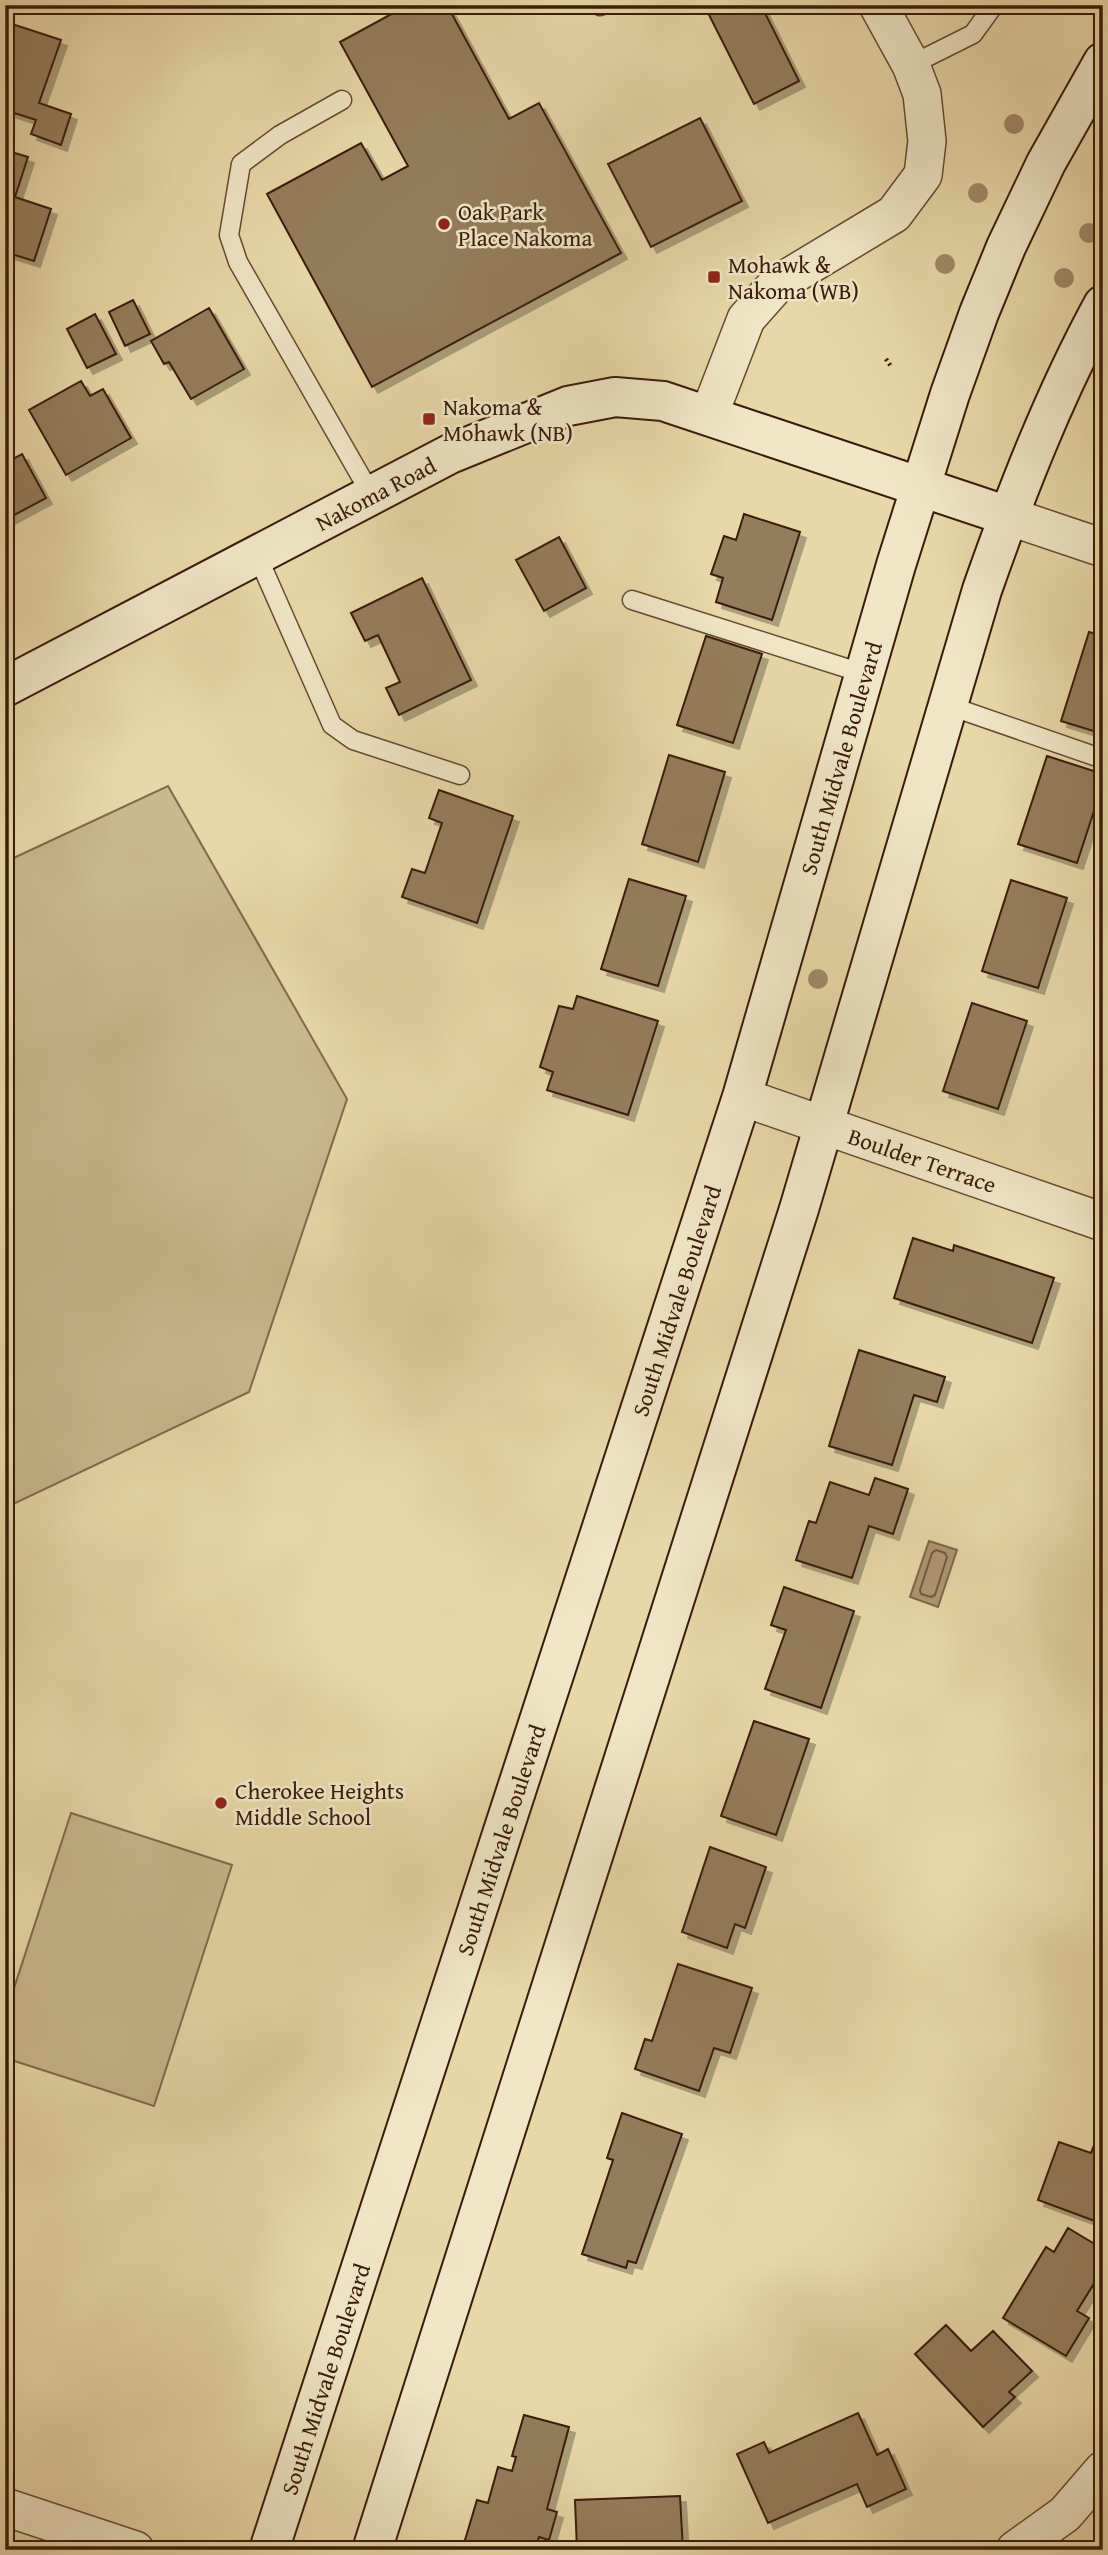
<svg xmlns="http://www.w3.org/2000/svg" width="1108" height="2555" viewBox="0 0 1108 2555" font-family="'Gentium Book Plus',serif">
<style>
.green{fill:#cab88e;stroke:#826a4c;stroke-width:2}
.water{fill:#ad9873;stroke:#7f6649;stroke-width:2}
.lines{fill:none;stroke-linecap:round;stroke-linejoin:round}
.shore{stroke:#745a3e;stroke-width:2}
.building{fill:#947d5c;stroke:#3a1b09;stroke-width:2;filter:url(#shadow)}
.lane-casing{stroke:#664a31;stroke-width:21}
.street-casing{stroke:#664a31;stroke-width:40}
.secondary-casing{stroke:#3a1b09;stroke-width:42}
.path{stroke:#3a1b09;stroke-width:4.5;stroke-dasharray:2 3.5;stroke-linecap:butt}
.lane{stroke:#f0e6c7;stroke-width:18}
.street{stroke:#f0e6c7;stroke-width:37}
.secondary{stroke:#f0e6c7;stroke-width:38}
.tree{fill:#a08a67}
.poi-dot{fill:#8f2418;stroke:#f0e6c7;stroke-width:2.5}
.labels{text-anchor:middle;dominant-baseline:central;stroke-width:5;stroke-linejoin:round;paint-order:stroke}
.poi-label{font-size:23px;fill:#3a1b09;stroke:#f0e6c7;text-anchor:start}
.street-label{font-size:23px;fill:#3a1b09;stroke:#f0e6c7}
</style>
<defs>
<filter id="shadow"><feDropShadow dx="6" dy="6" stdDeviation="0" flood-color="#0004"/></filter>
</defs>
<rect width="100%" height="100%" fill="#e8d8a9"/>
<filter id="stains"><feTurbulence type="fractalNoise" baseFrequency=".00286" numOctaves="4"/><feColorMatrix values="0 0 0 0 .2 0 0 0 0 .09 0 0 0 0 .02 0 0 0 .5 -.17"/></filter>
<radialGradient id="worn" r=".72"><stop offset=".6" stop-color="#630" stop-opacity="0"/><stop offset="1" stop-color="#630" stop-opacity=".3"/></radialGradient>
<!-- green -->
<path class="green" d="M 168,786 L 347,1099 L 249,1392 L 5,1508 L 5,862 Z
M 71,1813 L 232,1865 L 154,2106 L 5,2058 L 5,2016 Z"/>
<!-- water -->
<path class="water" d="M 929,1541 L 957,1550 L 938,1607 L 910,1597 Z"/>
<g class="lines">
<!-- shore -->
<path class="shore" d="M 936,1550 L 945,1553 L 947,1557 L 935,1595 L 931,1597 L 921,1594 L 920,1590 L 932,1553 Z"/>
</g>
<!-- building -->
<path class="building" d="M 408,5 L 447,5 L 509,119 L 539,103 L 621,253 L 372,387 L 267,194 L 361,143 L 382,180 L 408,166 L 340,42 Z
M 704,5 L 761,5 L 799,81 L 754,104 Z
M 12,24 L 61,40 L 39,103 L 71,114 L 61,145 L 31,134 L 36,120 L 5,110 L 5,43 Z
M 700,118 L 742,201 L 651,247 L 608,164 Z
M 5,150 L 28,157 L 15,197 L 51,209 L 34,261 L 5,252 Z
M 133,300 L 150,334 L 125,346 L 109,312 Z
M 209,308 L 244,369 L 191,399 L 169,362 L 164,364 L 151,341 Z
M 95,314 L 116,354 L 87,368 L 67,329 Z
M 81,381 L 90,396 L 103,389 L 131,438 L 66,475 L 29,410 Z
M 22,454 L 46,498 L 5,520 L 5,463 Z
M 744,514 L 800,532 L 772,620 L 716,602 L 723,578 L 711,574 L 724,536 L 736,540 Z
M 559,537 L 586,588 L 544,611 L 516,560 Z
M 422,578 L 471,680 L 399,715 L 386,688 L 400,682 L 378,635 L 365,641 L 351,613 Z
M 1089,632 L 1103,636 L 1103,734 L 1061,721 Z
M 706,636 L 762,654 L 733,743 L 677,725 Z
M 669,755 L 725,772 L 698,862 L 642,844 Z
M 1047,756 L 1103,774 L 1103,783 L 1077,863 L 1018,844 Z
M 439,790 L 513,816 L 477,923 L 402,897 L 412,869 L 425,873 L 442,823 L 429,818 Z
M 629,879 L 686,896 L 658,986 L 601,969 Z
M 1011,880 L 1067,898 L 1038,988 L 982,971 Z
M 577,996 L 658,1021 L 628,1115 L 547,1090 L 553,1072 L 540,1067 L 559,1006 L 573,1009 Z
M 972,1003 L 1027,1021 L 998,1109 L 943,1091 Z
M 913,1238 L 953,1251 L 954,1245 L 1054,1278 L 1032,1343 L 894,1298 Z
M 859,1350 L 945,1377 L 937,1402 L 914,1395 L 892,1465 L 829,1446 Z
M 875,1478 L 908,1489 L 893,1534 L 869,1526 L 852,1578 L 796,1560 L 809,1521 L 816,1523 L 830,1482 L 869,1495 Z
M 784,1587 L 854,1611 L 821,1708 L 765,1689 L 786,1630 L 771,1625 Z
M 754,1721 L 809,1739 L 776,1835 L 721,1816 Z
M 710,1847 L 766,1867 L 745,1928 L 735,1924 L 727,1948 L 682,1932 Z
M 678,1964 L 752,1988 L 730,2053 L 714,2048 L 699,2091 L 635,2069 L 645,2039 L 652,2041 Z
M 622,2113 L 682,2134 L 636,2263 L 628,2261 L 626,2268 L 582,2254 L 613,2160 L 607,2158 Z
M 1103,2121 L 1103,2224 L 1038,2200 L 1059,2142 L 1091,2153 Z
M 1068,2228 L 1103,2249 L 1103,2269 L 1077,2311 L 1089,2318 L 1066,2356 L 1003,2318 L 1046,2247 L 1054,2252 Z
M 946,2325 L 971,2351 L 993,2331 L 1032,2371 L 1009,2392 L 1015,2397 L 983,2427 L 915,2354 Z
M 858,2413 L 877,2455 L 888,2449 L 906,2489 L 867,2507 L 857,2484 L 768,2523 L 737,2454 L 764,2442 L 769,2453 Z
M 524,2415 L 569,2427 L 547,2509 L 557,2512 L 549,2540 L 539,2537 L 535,2550 L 462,2550 L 477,2500 L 488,2503 L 498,2467 L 512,2471 L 516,2457 L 512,2456 Z
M 680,2496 L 683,2550 L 577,2550 L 575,2500 Z"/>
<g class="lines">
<defs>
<path id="lane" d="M 600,6 L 602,5
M 911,65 L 973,34 L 994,5
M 342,100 L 280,135 L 241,164 L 229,235 L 238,262 L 372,496
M 257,555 L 332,725 L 353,740 L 460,775
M 632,600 L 865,674
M 947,705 L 1103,759"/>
<g id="street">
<path d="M 709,415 L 746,319 L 776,285 L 894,214 L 923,175 L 927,141 L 922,94 L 911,65 L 878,5"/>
<path d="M 1008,516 L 1103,548"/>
<path id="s1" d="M 742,1097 L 1103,1222"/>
<path d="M 5,2507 L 135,2550"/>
<path d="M 1015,2550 L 1065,2514 L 1103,2470"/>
</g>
<g id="secondary">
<path id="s2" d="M 5,687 L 450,454 L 568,406 L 615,397 L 663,401 L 1008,516"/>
<path id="s3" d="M 269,2550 L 742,1097 L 896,565 L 950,394 L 979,313 L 1006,247 L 1046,163 L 1103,62"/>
<path d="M 372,2550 L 799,1209 L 982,590 C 1016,493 1054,395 1103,305"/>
</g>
</defs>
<!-- lane casing -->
<use href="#lane" class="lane-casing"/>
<!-- street casing -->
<use href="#street" class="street-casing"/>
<!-- secondary casing -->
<use href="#secondary" class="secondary-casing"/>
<!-- path -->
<path class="path" d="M 886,359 L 892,368"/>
<!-- lane -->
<use href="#lane" class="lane"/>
<!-- street -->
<use href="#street" class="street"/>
<!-- secondary -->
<use href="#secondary" class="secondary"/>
</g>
<!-- trees -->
<g class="tree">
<circle cx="1014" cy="124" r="10"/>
<circle cx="978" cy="193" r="10"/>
<circle cx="1089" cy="233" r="10"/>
<circle cx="945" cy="264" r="10"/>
<circle cx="1064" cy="278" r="10"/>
<circle cx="818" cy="979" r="10"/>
</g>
<!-- markers -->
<g class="poi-dot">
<circle cx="444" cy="224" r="7"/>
<rect x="707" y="270" width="14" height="14" rx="3.5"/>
<rect x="422" y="412" width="14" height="14" rx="3.5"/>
<circle cx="221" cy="1803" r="7"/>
</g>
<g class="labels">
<!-- poi labels -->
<g class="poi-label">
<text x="458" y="211">Oak Park<tspan x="458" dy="26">Place Nakoma</tspan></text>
<text x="728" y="264">Mohawk &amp;<tspan x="728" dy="26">Nakoma (WB)</tspan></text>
<text x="443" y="406">Nakoma &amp;<tspan x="443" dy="26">Mohawk (NB)</tspan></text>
<text x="235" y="1790">Cherokee Heights<tspan x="235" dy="26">Middle School</tspan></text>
</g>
<!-- street labels -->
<g class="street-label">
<text stroke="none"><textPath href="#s2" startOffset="418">Nakoma Road</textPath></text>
<text stroke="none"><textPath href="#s3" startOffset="1881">South Midvale Boulevard</textPath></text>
<text stroke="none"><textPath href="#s1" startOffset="191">Boulder Terrace</textPath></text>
<text stroke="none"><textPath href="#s3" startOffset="1314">South Midvale Boulevard</textPath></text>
<text stroke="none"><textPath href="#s3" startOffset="747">South Midvale Boulevard</textPath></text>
<text stroke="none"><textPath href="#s3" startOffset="180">South Midvale Boulevard</textPath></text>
</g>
</g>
<!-- margin -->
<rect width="1108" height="2555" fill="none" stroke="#e8d8a9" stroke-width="28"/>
<rect x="7" y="7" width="1094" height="2541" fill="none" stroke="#3a1b09" stroke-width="3.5"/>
<rect x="14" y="14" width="1080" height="2527" fill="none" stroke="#3a1b09" stroke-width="2"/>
<rect width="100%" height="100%" filter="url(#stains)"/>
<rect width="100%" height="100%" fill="url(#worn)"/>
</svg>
